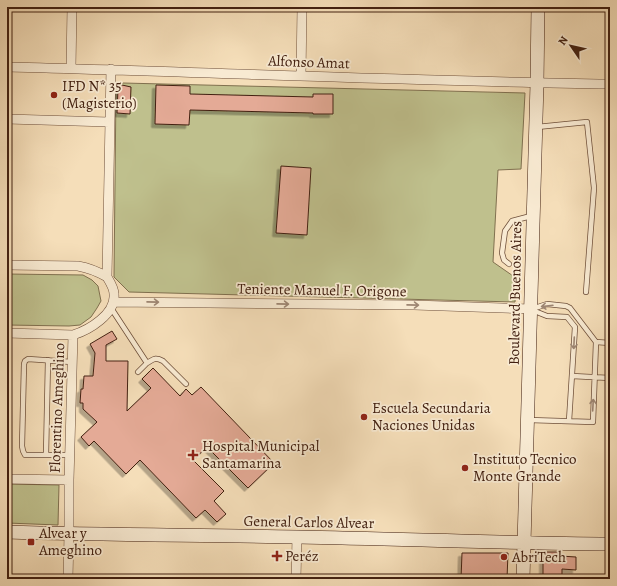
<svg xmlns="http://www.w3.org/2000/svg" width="617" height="586" viewBox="0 0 617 586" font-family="Alegreya,serif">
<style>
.green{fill:#bfc08d;stroke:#80704f}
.building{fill:#e4aa96;stroke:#422011;filter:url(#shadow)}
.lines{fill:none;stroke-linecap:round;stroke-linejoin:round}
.lane-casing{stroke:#6f503b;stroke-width:6}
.street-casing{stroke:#6f503b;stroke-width:10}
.secondary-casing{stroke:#422011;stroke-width:14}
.lane{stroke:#f8ead2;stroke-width:4.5}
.street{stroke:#f8ead2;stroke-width:9}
.secondary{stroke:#f8ead2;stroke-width:13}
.oneway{stroke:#9d8572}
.poi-dot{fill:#8f2418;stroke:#f8ead2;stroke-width:1.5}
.labels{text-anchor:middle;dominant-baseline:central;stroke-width:3.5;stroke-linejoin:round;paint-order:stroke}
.street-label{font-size:15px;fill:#422011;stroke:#f8ead2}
.poi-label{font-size:15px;fill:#422011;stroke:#f8ead2;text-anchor:start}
</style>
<defs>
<filter id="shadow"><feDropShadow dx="-3.5" dy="3.5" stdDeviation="0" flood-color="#0004"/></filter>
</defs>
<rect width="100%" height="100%" fill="#f5deb9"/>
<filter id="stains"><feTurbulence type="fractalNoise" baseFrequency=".005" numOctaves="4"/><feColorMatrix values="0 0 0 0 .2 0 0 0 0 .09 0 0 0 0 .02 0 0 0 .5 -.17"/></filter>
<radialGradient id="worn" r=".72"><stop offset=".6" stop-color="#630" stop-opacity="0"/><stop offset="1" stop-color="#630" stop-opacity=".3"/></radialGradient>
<!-- green -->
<path class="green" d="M 123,83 L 525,93 L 521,169 L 498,170 L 493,262 L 516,278 L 515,302 L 129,292 L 114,277 L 116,89 Z
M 7,274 L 83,275 L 92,280 L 98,286 L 101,301 L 97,308 L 91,317 L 80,325 L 69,326 L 7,325 Z
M 7,484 L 59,485 L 58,525 L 7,523 Z"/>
<!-- building -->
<path class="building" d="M 122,85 L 131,87 L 130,114 L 117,113 L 118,89 Z
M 156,85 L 190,86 L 190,94 L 313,97 L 313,94 L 333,94 L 333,114 L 313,114 L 313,113 L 190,110 L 189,125 L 155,124 Z
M 281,166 L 311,168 L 307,235 L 276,233 Z
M 112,331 L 117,339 L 106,345 L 106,361 L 128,361 L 127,411 L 151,388 L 142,379 L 153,368 L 180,396 L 186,389 L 192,395 L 201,387 L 274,463 L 248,488 L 207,447 L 193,460 L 224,491 L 214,501 L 226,514 L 217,522 L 205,510 L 196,518 L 140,460 L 126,474 L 94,441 L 89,446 L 81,437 L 97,422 L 83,409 L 83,403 L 80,403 L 81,389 L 83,389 L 84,376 L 93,376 L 95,353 L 90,344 Z
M 547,552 L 560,552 L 560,556 L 576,557 L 576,570 L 562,569 L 562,579 L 543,579 L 543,555 Z
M 462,553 L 508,553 L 507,579 L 461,579 Z"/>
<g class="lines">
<defs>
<path id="lane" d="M 537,127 L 587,122 L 594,188 L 586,292
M 509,264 L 504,260 L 502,253 L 505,231 L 512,221 L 531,216
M 111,308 L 147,363 C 154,359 155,357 163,361 L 186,384
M 532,310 L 547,316 L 567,317 L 575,327 L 569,421
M 596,342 L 610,343
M 138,372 L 147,363
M 572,376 L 610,378
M 529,420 L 593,422 L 596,342 L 570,308 L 566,306 L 547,304 L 532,309
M 46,455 L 48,360
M 70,455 L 25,455 L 23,451 L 22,446 L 24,364 L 25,361 L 28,359 L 72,362"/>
<path id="street" d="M 7,67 C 208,72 409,81 610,84
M 71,68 L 72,7
M 301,76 L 302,7
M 7,119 L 109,122
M 7,265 L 78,266 C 89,268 97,271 107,277
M 114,302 L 414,305 L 530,309
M 7,333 L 73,335 C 89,330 116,314 114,294 C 114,288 110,282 107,277 L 111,69
M 7,479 L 69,480
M 68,579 L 69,534 L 69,480 L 73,335
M 296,579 L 297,537"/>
<path id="secondary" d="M 7,532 C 104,535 201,535 298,537 C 402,539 506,543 610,544
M 523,579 L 537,83 L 538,7"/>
</defs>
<!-- lane casing -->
<use href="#lane" class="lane-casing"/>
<!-- street casing -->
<use href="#street" class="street-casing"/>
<!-- secondary casing -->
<use href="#secondary" class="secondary-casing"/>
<!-- lane -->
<use href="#lane" class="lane"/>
<!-- street -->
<use href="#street" class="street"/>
<!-- secondary -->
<use href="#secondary" class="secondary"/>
</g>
<!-- one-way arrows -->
<defs><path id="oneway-shaft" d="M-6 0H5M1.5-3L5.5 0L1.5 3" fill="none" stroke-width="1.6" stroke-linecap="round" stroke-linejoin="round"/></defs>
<g class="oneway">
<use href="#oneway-shaft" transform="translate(153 302) rotate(1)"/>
<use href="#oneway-shaft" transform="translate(283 304) rotate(1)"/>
<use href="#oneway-shaft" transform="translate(413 305) rotate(1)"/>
<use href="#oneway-shaft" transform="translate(547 306) rotate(173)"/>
<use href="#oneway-shaft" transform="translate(574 343) rotate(93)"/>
<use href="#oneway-shaft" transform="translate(593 405) rotate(-87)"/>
</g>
<!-- markers -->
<g class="poi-dot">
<circle cx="54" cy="95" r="4"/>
<circle cx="364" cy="417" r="4"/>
<path d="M191 449h4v4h4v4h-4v4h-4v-4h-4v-4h4z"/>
<circle cx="465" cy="468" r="4"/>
<rect x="27" y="538" width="8" height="8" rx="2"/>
<path d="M275 550h4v4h4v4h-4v4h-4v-4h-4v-4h4z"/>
<circle cx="504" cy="557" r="4"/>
</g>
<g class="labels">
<!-- street labels -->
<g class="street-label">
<text transform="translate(309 62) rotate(2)">Alfonso Amat</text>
<text transform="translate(322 290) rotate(1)">Teniente Manuel F. Origone</text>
<text transform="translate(515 293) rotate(-89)">Boulevard Buenos Aires</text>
<text transform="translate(57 408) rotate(-88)">Florentino Ameghino</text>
<text transform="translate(309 522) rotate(1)">General Carlos Alvear</text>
</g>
<!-- poi labels -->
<g class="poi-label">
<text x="62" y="86">IFD N* 35<tspan x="62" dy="17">(Magisterio)</tspan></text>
<text x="372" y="408">Escuela Secundaria<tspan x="372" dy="17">Naciones Unidas</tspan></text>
<text x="202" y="446">Hospital Municipal<tspan x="202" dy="17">Santamarina</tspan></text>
<text x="473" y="459">Instituto Tecnico<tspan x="473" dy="17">Monte Grande</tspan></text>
<text x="39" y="533">Alvear y<tspan x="39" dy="17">Ameghino</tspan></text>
<text x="285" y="556">Peréz</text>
<text x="512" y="557">AbriTech</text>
</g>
</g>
<!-- margin -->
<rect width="617" height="586" fill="none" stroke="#f5deb9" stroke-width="24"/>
<rect x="8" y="8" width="601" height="570" fill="none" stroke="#422011" stroke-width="2"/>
<rect x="12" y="12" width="593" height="562" fill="none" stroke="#422011"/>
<!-- north arrow -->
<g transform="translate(571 46) rotate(304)" stroke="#f8ead2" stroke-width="3" paint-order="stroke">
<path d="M0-3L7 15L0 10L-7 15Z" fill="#422011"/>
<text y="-6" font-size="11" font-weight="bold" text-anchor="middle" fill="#422011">N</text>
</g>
<rect width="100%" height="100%" filter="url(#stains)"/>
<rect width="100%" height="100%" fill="url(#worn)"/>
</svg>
